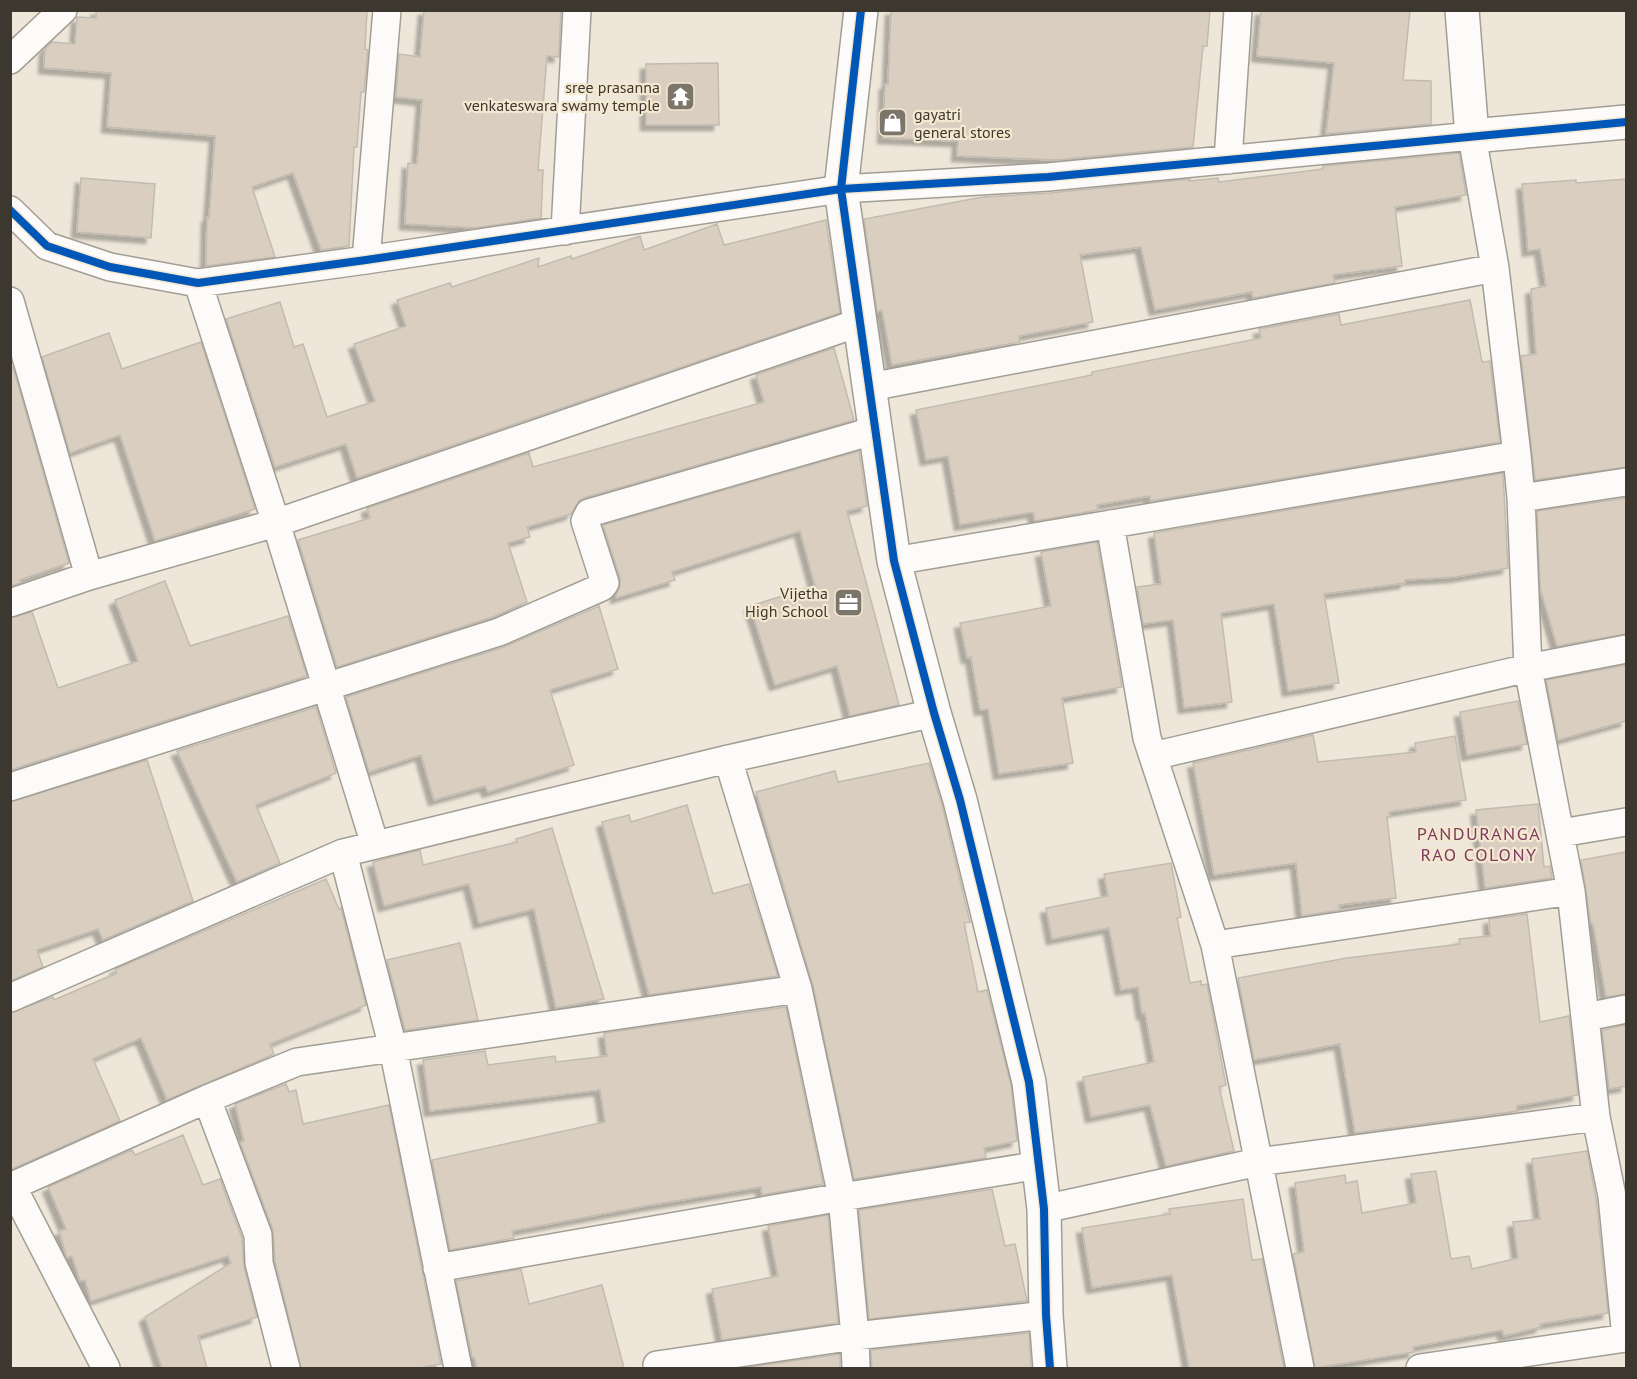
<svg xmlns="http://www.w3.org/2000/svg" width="1637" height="1379" viewBox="0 0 1637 1379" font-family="'PT Sans',sans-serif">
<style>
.building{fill:#dacec1;stroke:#c2bbb1;stroke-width:1.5;filter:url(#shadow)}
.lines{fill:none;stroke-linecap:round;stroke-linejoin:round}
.street-casing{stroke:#a39e94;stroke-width:30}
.secondary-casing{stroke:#a39e94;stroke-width:36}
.street{stroke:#fcfbf9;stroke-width:27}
.secondary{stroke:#fcfbf9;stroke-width:33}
.cycleway-casing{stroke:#f5e8d1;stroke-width:11}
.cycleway{stroke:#0057b8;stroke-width:8}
.labels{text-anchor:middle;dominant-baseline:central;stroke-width:4.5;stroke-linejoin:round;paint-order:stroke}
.poi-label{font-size:16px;fill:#3d382f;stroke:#f5e8d1;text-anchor:end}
.neighbourhood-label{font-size:18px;letter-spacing:1.5px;fill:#7c3b5e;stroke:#f5e8d1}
</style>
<defs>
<filter id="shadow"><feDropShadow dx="-5.5" dy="5.5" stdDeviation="1.5" flood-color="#0004"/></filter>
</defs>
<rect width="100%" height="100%" fill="#ede6d9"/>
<!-- building -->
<path class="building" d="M 96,10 L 367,10 L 365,49 L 368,50 L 364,92 L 361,92 L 357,147 L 354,147 L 349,246 L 321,250 L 293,173 L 252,187 L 275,257 L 206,266 L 207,217 L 209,218 L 215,136 L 107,127 L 111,73 L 44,68 L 45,49 L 52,42 L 75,44 L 77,17 L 96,18 Z
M 424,10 L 561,10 L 559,57 L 547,56 L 538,170 L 543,170 L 541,218 L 476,228 L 405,224 L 408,163 L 417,164 L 422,100 L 396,97 L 399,54 L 420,57 Z
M 891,10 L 1210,10 L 1207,46 L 1203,46 L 1193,147 L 1056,160 L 957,156 L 958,141 L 883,138 L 885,84 L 888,84 Z
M 1261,10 L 1410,10 L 1403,80 L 1431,81 L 1431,124 L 1326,134 L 1334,63 L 1257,56 Z
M 718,63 L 719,125 L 646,125 L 646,64 Z
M 1459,153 L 1466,195 L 1395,207 L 1402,266 L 1333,275 L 1335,283 L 1253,298 L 1252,292 L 1155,310 L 1141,247 L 1080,255 L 1093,322 L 1019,336 L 1020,342 L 892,365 L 882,310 L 877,312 L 864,219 L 983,197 L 1050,193 L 1190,179 L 1189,181 L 1218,178 L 1219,182 L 1323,169 L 1323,166 Z
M 81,178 L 155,184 L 151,238 L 77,232 Z
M 1626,179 L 1626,467 L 1535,480 L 1521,356 L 1536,354 L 1531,289 L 1546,286 L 1540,249 L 1528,251 L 1522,184 L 1576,180 L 1576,183 Z
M 826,220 L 840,313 L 357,478 L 346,444 L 275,467 L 226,319 L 280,302 L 294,347 L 303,344 L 327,417 L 375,401 L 354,344 L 406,326 L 397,300 L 450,283 L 452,287 L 539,258 L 538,267 L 571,256 L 572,259 L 640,236 L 644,250 L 717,224 L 724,245 Z
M 1470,300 L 1482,362 L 1490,361 L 1500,442 L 1150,501 L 1150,496 L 1097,505 L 1098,510 L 1035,521 L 1033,512 L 960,525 L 948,456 L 926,460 L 916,410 L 1092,375 L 1092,372 L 1261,338 L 1259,329 L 1339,314 L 1341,325 Z
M 109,333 L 122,369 L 201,342 L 255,509 L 155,541 L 120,435 L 70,453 L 42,357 Z
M 834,348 L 854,420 L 584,498 L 579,501 L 571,514 L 527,527 L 530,537 L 508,543 L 527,602 L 493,617 L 337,667 L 298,540 L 370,518 L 367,508 L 529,453 L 533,467 L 764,402 L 756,375 Z
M 13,367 L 69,563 L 20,580 L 21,583 L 10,586 L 10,368 Z
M 859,451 L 867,506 L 847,511 L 899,705 L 850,716 L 837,666 L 775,685 L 750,606 L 815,586 L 800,531 L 672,572 L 675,580 L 616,598 L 616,595 L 620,586 L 620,578 L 603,525 Z
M 1503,473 L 1508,568 L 1455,577 L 1405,580 L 1405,583 L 1324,594 L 1339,683 L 1288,691 L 1274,604 L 1221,613 L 1232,702 L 1184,708 L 1173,620 L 1143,624 L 1137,587 L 1161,584 L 1154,533 Z
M 1626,498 L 1626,634 L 1557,646 L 1540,588 L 1537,511 Z
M 1097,542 L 1122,687 L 1062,698 L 1073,763 L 999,774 L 988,709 L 980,710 L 971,657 L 967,658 L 960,623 L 1051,606 L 1041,552 Z
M 165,581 L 190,646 L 288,616 L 307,676 L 10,770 L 10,618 L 32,612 L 58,688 L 138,661 L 115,600 Z
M 599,606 L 618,669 L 550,690 L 574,765 L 488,792 L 485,786 L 434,800 L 421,755 L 369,772 L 346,697 L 504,647 Z
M 1626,665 L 1626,721 L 1558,740 L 1546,680 Z
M 1518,701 L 1527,744 L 1467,755 L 1460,712 Z
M 316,707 L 336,773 L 256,805 L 280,863 L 237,882 L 177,751 Z
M 1313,735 L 1318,762 L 1416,752 L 1415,743 L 1455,736 L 1466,800 L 1389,812 L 1390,816 L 1387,817 L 1396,898 L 1339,905 L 1340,910 L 1302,916 L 1296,863 L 1214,875 L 1193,763 Z
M 147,760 L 193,901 L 103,940 L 98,929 L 37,950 L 43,967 L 10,981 L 10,802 Z
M 929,763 L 942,805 L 970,922 L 964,923 L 978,992 L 987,990 L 1011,1085 L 1017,1141 L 984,1148 L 986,1158 L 854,1179 L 813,986 L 756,792 L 835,771 L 838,782 Z
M 1538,804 L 1544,867 L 1550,866 L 1552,878 L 1485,888 L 1476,810 Z
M 687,805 L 713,894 L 749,884 L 778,976 L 649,995 L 602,822 L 629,815 L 631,822 Z
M 552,828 L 604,999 L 556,1008 L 534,909 L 479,923 L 469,884 L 384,906 L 373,862 L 420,850 L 423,865 L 517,842 L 516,839 Z
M 1626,852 L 1626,994 L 1606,997 L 1593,924 L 1591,924 L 1581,860 Z
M 1171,863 L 1181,917 L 1177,918 L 1190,983 L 1201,981 L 1201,985 L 1207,984 L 1226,1085 L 1219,1087 L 1234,1151 L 1166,1166 L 1150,1105 L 1091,1117 L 1083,1077 L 1154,1062 L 1145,1013 L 1142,1014 L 1138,987 L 1121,990 L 1109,928 L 1052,939 L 1046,908 L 1108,896 L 1104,874 Z
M 326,879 L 339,909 L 341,908 L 366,1005 L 270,1044 L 274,1054 L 167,1100 L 141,1038 L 93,1059 L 120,1121 L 10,1170 L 10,1013 L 53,997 L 54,1000 L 117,973 L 115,969 Z
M 1527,914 L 1540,1022 L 1569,1016 L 1578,1095 L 1517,1106 L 1517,1111 L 1504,1113 L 1355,1133 L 1340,1044 L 1254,1060 L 1238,978 L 1347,958 L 1460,944 L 1459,939 L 1490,936 L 1489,919 Z
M 460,943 L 478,1020 L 405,1030 L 387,960 Z
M 786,1007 L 823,1184 L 762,1195 L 761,1187 L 645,1206 L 512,1231 L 514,1238 L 450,1250 L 432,1160 L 605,1122 L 600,1090 L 430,1111 L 423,1060 L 485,1051 L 488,1065 L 555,1056 L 556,1062 L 607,1056 L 604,1033 Z
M 1626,1025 L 1626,1086 L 1609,1089 L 1602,1030 Z
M 286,1084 L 289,1092 L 296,1090 L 303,1124 L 389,1105 L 441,1364 L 419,1368 L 301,1368 L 275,1261 L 273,1230 L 240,1142 L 244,1141 L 235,1104 Z
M 183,1135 L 203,1185 L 220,1179 L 242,1238 L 244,1267 L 257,1317 L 198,1336 L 207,1368 L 162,1368 L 145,1317 L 231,1263 L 228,1256 L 91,1301 L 85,1280 L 80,1281 L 72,1256 L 67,1258 L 59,1231 L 66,1229 L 48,1187 L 132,1150 L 135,1155 Z
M 1587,1151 L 1596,1198 L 1608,1313 L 1540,1324 L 1541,1327 L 1504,1336 L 1502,1330 L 1413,1347 L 1414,1352 L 1315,1368 L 1293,1254 L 1304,1252 L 1295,1183 L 1345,1175 L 1346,1183 L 1357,1181 L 1362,1213 L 1416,1203 L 1411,1174 L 1436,1171 L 1451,1259 L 1469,1256 L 1472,1269 L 1518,1258 L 1513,1222 L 1540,1219 L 1532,1159 Z
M 992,1189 L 1005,1246 L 1015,1244 L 1027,1301 L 869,1319 L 859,1210 Z
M 1243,1199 L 1252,1260 L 1262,1259 L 1284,1368 L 1189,1368 L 1172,1275 L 1092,1288 L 1082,1228 L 1170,1214 L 1169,1209 Z
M 828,1215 L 838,1323 L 722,1340 L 712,1289 L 778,1276 L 768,1226 Z
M 521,1269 L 529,1304 L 602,1285 L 624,1368 L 477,1368 L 474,1357 L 472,1357 L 456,1281 Z
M 1029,1333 L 1031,1368 L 872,1368 L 871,1350 Z
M 840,1354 L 840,1368 L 742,1368 Z"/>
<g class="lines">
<defs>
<path id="street" d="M 10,60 L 63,10
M 1228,160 L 1238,10
M 10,210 L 47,246 L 110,267 L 198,283 L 366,260 L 841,189 L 1048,177 L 1472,136 L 1495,268 L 1517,455 L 1521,498 L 1528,668 L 1571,891 L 1596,1117 L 1612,1196 L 1626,1338
M 565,231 L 577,10
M 366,260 L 387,10
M 198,283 L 276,523 L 861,322
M 10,301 L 89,576
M 870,387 L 1495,268
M 1521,498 L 1626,482
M 1110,524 L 1147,738 L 1215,945
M 894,561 L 1517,455
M 10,603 L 89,576 L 276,523 L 375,845
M 1153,756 L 1528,668 L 1626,649
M 728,759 L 798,989 L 842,1197 L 855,1336 L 856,1368
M 10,787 L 499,632 L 602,587 L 605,583 L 585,521 L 589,513 L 876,430
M 1561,833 L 1626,822
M 343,853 L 393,1048 L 458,1368
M 10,998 L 343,853 L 728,759 L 934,713
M 1586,1017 L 1626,1009
M 12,1186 L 106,1368
M 10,1187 L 207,1099
M 1044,1209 L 1258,1162 L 1596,1117
M 437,1268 L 842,1197 L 1040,1165
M 286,1368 L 259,1263 L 258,1235 L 207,1099 L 297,1062 L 798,989
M 658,1368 L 657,1365 L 855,1336 L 1046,1315
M 1300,1368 L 1215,945 L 1571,891
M 1420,1368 L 1626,1338"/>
<path id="secondary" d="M 861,10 L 841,189 L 894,561 L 934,713 L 960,800 L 1029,1082 L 1044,1209 L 1046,1315 L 1050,1368
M 1462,10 L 1472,136 L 1626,122"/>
</defs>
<!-- street casing -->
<use href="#street" class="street-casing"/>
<!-- secondary casing -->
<use href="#secondary" class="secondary-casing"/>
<!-- street -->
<use href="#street" class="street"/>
<!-- secondary -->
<use href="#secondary" class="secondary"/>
<defs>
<path id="cycleway" d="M 861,10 L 841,189 L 894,561 L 934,713 L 960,800 L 1029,1082 L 1044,1209 L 1046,1315 L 1050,1368
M 10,210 L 47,246 L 110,267 L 198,283 L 366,260 L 841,189 L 1048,177 L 1626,122"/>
</defs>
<!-- cycleway casing -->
<use href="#cycleway" class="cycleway-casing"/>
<!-- cycleway -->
<use href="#cycleway" class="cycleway"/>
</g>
<!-- icons -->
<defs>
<symbol id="temple-square" viewBox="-11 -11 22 22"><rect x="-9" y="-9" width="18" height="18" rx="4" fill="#7b756a" stroke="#f5e8d1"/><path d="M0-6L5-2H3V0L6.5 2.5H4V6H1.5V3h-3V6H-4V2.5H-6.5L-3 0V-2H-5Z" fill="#fff"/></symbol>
<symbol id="shop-square" viewBox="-11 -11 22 22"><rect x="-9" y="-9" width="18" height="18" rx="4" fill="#7b756a" stroke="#f5e8d1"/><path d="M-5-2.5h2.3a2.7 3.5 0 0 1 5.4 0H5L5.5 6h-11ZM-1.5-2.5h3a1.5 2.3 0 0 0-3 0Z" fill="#fff"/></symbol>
<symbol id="office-square" viewBox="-11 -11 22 22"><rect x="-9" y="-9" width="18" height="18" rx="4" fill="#7b756a" stroke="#f5e8d1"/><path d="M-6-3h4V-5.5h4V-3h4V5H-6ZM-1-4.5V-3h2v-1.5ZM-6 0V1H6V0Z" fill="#fff"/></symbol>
</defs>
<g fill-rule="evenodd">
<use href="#temple-square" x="664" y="80" width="33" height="33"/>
<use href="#shop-square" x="876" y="106" width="33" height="33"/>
<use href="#office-square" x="832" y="586" width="33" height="33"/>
</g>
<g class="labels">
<!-- poi labels -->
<g class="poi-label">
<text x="660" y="87">sree prasanna<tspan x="660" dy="18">venkateswara swamy temple</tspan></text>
<text x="914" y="114" text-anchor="start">gayatri<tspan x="914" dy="18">general stores</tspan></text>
<text x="828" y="593">Vijetha<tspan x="828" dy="18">High School</tspan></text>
</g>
<!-- neighbourhood labels -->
<g class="neighbourhood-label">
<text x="1479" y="833">PANDURANGA<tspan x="1479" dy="21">RAO COLONY</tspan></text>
</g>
</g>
<!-- border -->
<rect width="1637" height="1379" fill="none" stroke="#3d382f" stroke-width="24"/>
</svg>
